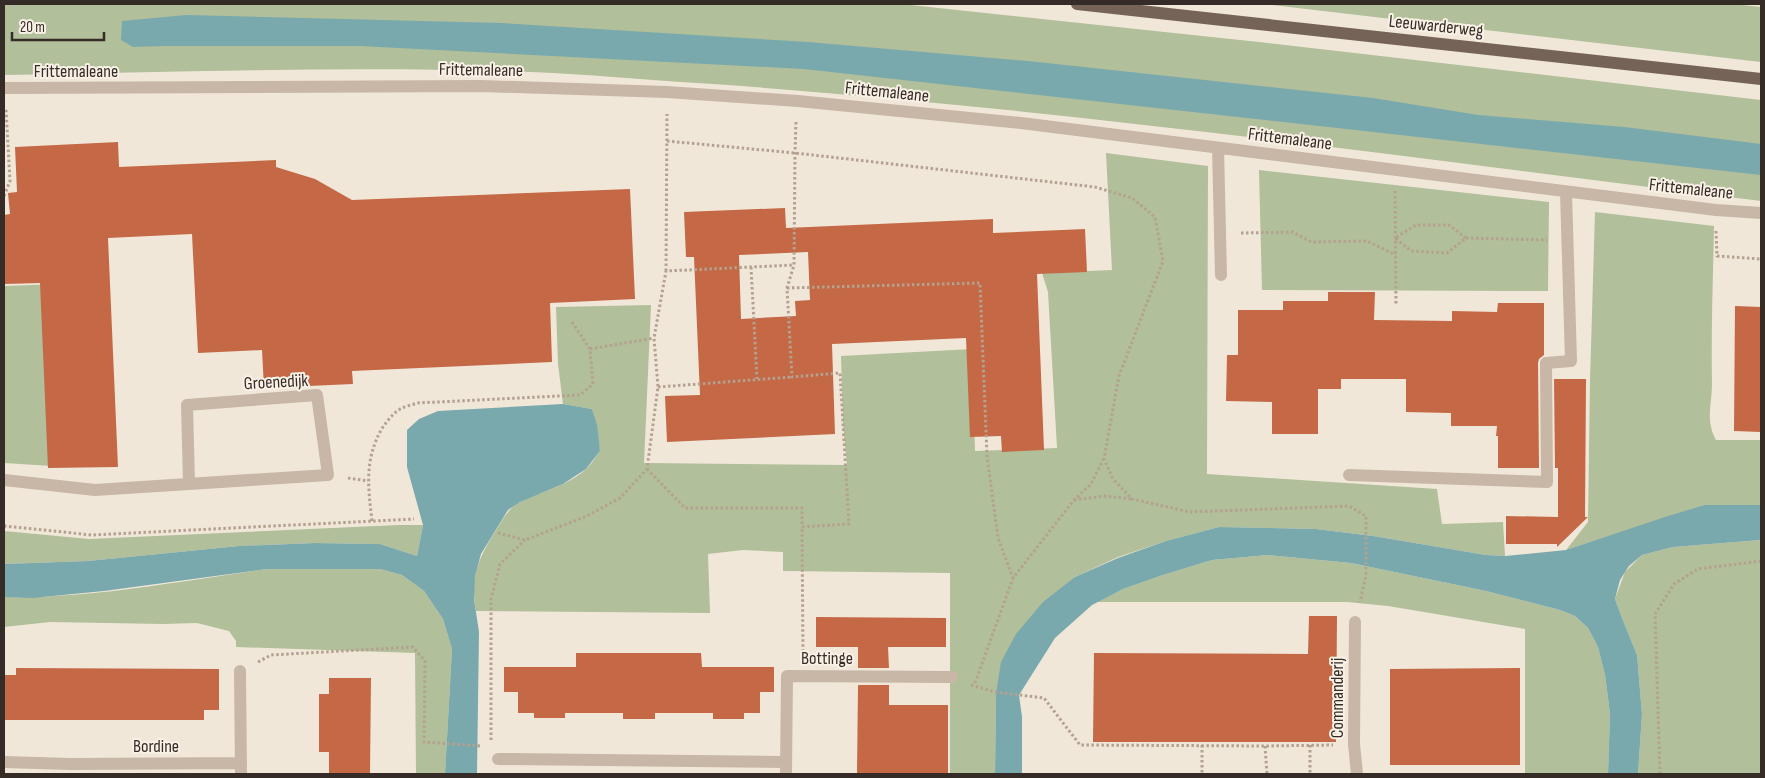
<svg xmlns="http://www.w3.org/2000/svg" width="1765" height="778" viewBox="0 0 1765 778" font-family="'Sofia Sans Condensed',sans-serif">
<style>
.green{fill:#b1bf9a}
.water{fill:#79a9ad}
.building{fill:#c46845;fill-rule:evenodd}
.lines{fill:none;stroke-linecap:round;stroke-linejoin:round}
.path{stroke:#b4a190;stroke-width:3;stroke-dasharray:2.5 2.5;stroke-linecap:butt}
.minor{stroke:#c8b7a6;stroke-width:12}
.major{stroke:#766358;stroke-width:12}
.labels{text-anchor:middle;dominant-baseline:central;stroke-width:4;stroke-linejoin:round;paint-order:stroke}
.street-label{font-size:18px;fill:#352c27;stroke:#f9f1e6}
</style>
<rect width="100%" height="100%" fill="#f1e7d9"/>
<!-- green -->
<path class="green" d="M 4,4 L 901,4 L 1259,42 L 1761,100 L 1761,201 C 1412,158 1064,109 713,84 C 660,81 607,76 553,73 C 370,65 187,72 4,75 Z
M 1263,4 L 1733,4 L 1761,7 L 1761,62 Z
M 1106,153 L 1208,166 L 1207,474 L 1437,489 L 1442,524 L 1503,522 L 1505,556 L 1486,555 L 1373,536 L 1316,529 L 1219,527 L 1166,541 L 1118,557 L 1075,577 L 996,694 L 995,774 L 950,774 L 950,573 L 783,571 L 783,552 L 743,550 L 708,554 L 710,613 L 476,611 C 469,575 480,556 498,527 C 504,517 509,508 520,502 C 542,491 568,486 586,469 C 592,464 596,456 600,451 L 592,409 L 563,404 L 558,364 L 556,307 L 651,305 L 644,463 L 847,465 L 843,424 L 841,356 L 972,349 L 975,451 L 1057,448 L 1048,292 L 1042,273 L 1112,270 Z
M 1259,170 L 1549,202 L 1548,291 L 1262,290 Z
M 1595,212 L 1714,226 C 1713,278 1711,331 1712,384 C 1712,405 1705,420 1716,440 L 1761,440 L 1761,505 L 1704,505 L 1566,550 L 1588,522 L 1590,381 Z
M 61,284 L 68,467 L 4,463 L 4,286 Z
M 399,525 L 423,525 L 417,556 L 380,544 L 315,543 L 239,546 L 88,561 L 4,564 L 4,531 L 89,539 Z
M 1761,540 L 1761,774 L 1638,774 L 1642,714 L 1637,655 L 1622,618 L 1615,599 L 1625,572 L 1642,555 L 1673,547 Z
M 1268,555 L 1351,563 L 1486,591 L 1560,610 L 1575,616 L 1588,628 L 1598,647 L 1605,675 L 1610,714 L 1608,774 L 1525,774 L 1525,629 L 1388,606 L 1347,602 L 1097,602 L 1123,589 L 1163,575 L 1212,560 Z
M 267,569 L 380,569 L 402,575 L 424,591 L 443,619 L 452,649 L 445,774 L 416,774 L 415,653 L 236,647 L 236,641 L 229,631 L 197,623 L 163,624 L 50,622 L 4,627 L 4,597 C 89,599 182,581 267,569 Z"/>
<!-- water -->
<path class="water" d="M 186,15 L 501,23 L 808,42 L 1028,61 L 1373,98 L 1478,115 L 1624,127 L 1761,144 L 1761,175 L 804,69 L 360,46 L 166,46 L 133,47 L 121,40 L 122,21 Z
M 563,404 L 592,409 L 597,425 L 600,451 L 586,469 L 563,484 L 520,502 L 508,510 L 481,554 L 475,576 L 474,599 L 479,632 L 477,774 L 445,774 L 452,649 L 443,619 L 424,591 L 402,575 L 380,569 L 267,569 L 104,591 L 32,598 L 4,597 L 4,564 L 88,561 L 239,546 L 315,543 L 380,544 L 417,556 L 423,525 L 407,467 L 407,430 L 419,419 L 438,411 Z
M 1704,505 L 1761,505 L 1761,540 L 1673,547 L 1642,555 L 1629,566 L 1620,580 L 1615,599 L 1622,618 L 1637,655 L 1642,714 L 1638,774 L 1608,774 L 1610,714 L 1605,675 L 1598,647 L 1588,628 L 1575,616 L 1560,610 L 1486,591 L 1351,563 L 1268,555 L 1212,560 L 1163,575 L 1123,589 L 1092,605 L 1055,638 L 1019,695 L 1022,717 L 1022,774 L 995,774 L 996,694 L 1001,662 L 1016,634 L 1043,602 L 1075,577 L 1118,558 L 1166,541 L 1219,527 L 1316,529 L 1373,536 L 1486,555 L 1505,556 L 1566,550 L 1665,517 Z"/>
<!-- building -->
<path class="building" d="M 118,142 L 119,167 L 276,160 L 276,167 L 315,179 L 352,200 L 630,189 L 635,299 L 550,303 L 552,362 L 352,371 L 353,384 L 264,388 L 262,350 L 198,353 L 192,234 L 108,238 L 118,467 L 48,468 L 40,283 L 4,284 L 4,215 L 10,214 L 8,193 L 17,192 L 15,147 Z
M 785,208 L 786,228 L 993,219 L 993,233 L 1085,229 L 1087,272 L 1037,274 L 1044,450 L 1002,452 L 1001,436 L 970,437 L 966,338 L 832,344 L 835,434 L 667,442 L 665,396 L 700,395 L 694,257 L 686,257 L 684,212 ZM 808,252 L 810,300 L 795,301 L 796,316 L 741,319 L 739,255 Z
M 1328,292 L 1375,292 L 1374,320 L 1452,321 L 1452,311 L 1497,312 L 1498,303 L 1544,303 L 1544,355 L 1539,359 L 1538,363 L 1539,468 L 1498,468 L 1498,436 L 1496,436 L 1497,426 L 1451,426 L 1451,413 L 1406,412 L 1406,379 L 1341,379 L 1341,389 L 1318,389 L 1318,434 L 1272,434 L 1272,402 L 1226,401 L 1227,355 L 1238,355 L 1238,310 L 1283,310 L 1283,301 L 1328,301 Z
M 1735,306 L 1761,307 L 1761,432 L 1734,431 Z
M 1554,379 L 1586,379 L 1585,517 L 1588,517 L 1557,547 L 1557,544 L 1506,544 L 1506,516 L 1558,517 L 1558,468 L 1555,468 Z
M 1309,616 L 1337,616 L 1336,742 L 1093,742 L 1094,653 L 1308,654 Z
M 816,617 L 946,618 L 946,647 L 888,647 L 889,668 L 858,668 L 858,647 L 816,647 Z
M 576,653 L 701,653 L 702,667 L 774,667 L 774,692 L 760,692 L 760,713 L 744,713 L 744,719 L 713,719 L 713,713 L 655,713 L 655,719 L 623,719 L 623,713 L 565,713 L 565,718 L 534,718 L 534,713 L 518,713 L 518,692 L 504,692 L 504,667 L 576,667 Z
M 16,668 L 219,669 L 219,710 L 204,710 L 204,720 L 4,720 L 4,675 L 16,675 Z
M 1520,668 L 1520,765 L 1390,765 L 1390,669 Z
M 329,678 L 371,678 L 370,774 L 329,774 L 329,752 L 319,752 L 319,694 L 329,694 Z
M 858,685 L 889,685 L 889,705 L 948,705 L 948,774 L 857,774 Z"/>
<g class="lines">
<!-- path -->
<path class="path" d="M 796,122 L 795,153 L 794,265 L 787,288 L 792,377 L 840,373 L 849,524 L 802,527 L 803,655
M 667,141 L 795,153 L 1095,187 L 1132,198 L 1155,217 L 1163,261 L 1119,376 L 1104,459 L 1113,479 L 1132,499 L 1190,512 L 1349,506 L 1366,516 L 1366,576 L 1360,602
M 1395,191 L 1396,305
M 4,196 L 10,181 L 6,109
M 1716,231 L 1717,256 L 1761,259
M 1241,233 L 1293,232 L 1311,242 L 1367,241 L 1396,255
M 1466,238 L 1449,225 L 1416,225 L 1395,238 L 1411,251 L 1447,253 L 1466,238 L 1547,240
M 751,267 L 757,379
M 666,271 L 667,114
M 787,288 L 980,283 L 987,456 L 998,538 L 1013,578
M 572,322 L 590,349
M 658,387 L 792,377
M 647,469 L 685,508 L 802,508 L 802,527
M 348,478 L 368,481
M 1074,500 L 1105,496 L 1132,499
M 372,521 C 368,487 364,458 383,427 C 388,420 394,412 402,408 C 406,406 412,405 417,403 L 580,395 L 593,384 L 590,349 L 654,338
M 4,526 L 92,535 L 414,519
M 498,533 L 525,540 L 587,516 L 620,498 L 647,469 L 658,387 L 654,338 L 666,271 L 794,265
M 258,662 L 271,655 L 413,647 L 425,661 L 424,742 L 481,746
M 975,683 L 1013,578 L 1074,500 L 1091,484 L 1103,460
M 971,685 L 995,692 L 1044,698 L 1080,745 L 1265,746 L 1333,745
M 491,740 L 491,599 L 500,564 L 525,540
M 1202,745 L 1202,774
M 1310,745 L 1310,774
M 1265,746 L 1267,774
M 1660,774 L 1655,614 L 1674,584 L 1698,569 L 1761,561"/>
<!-- minor -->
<path class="minor" d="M 4,88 L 481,86 L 667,92 L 798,101 L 1021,123 L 1716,210 L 1761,213
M 1218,148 L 1221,275
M 1349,475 L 1547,482 L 1546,363 L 1571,361 L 1566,192
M 4,480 L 95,490 L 328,475 L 317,395 L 187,405 L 189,484
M 1355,622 L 1354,744 L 1357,774
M 240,671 L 241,774
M 498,759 L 786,762
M 4,762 L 71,764 L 241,763
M 786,774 L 787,676 L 952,677"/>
<!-- major -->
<path class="major" d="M 1077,4 L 1761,79"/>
</g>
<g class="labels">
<!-- street labels -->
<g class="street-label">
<text transform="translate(1436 26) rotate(6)">Leeuwarderweg</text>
<text transform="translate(481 70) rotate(1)">Frittemaleane</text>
<text x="76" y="71">Frittemaleane</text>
<text transform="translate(887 92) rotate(6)">Frittemaleane</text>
<text transform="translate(1290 139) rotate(7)">Frittemaleane</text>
<text transform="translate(1691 189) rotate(6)">Frittemaleane</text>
<text transform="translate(276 382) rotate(-3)">Groenedijk</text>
<text x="827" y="658">Bottinge</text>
<text transform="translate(1337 698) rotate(-90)">Commanderij</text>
<text x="156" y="746">Bordine</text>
</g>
</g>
<!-- border -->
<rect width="1765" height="778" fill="none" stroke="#352c27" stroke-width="10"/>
<!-- scale -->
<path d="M12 32v8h92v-8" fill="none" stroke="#352c27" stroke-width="2.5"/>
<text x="20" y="32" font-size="15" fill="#352c27" stroke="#f9f1e6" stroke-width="4" paint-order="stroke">20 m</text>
</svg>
